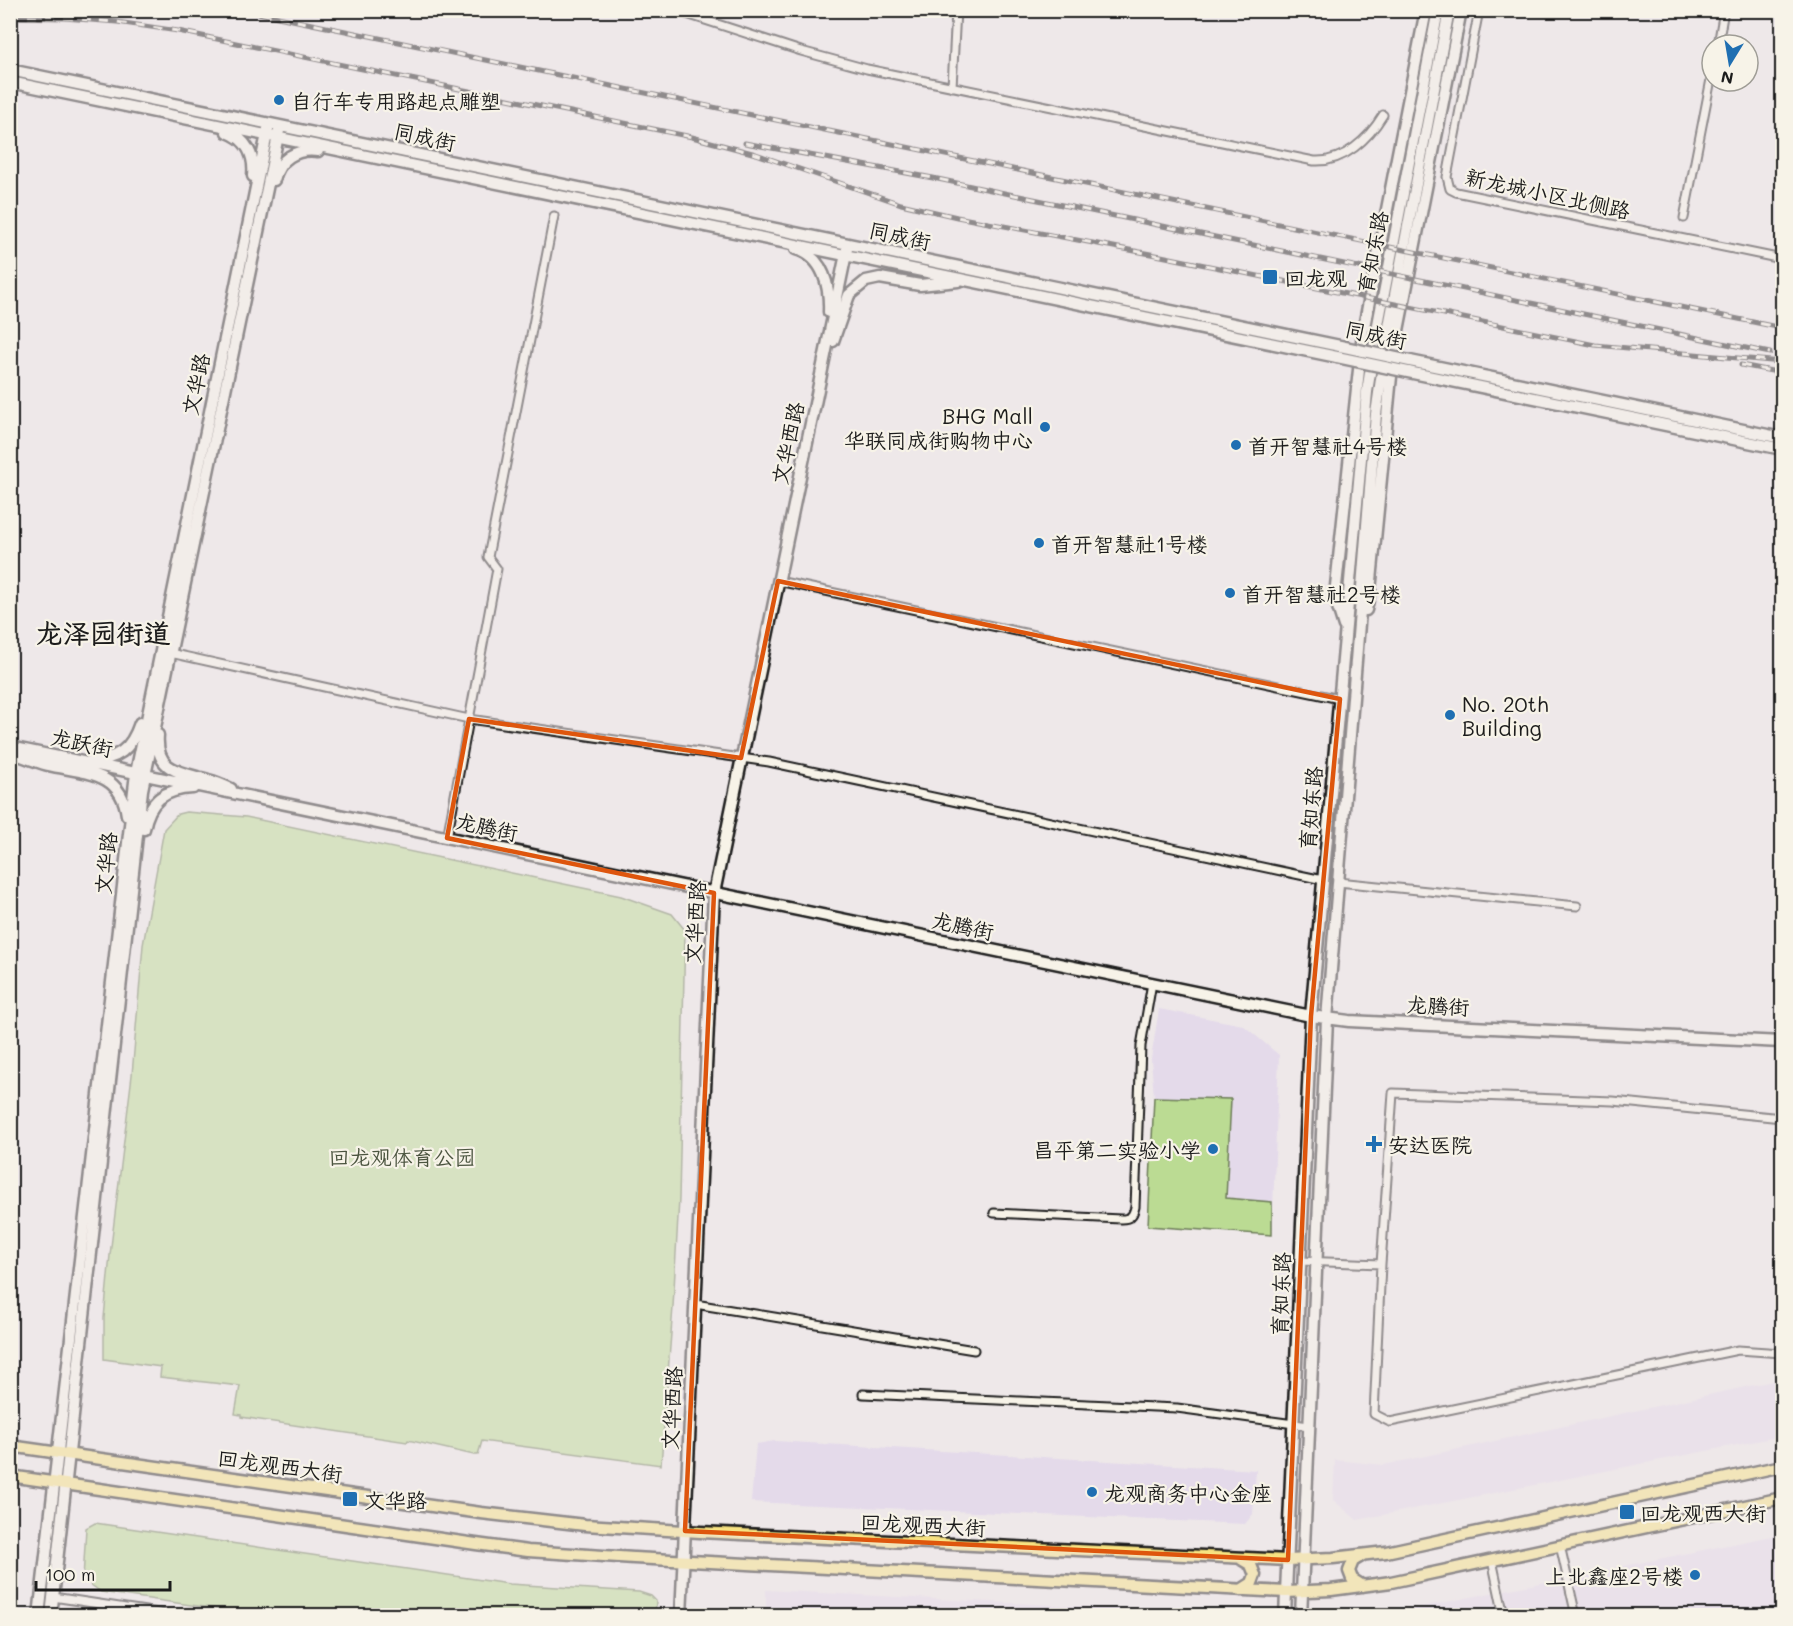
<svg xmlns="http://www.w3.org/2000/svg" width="1793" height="1626" viewBox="0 0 1793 1626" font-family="Mali,'LXGW WenKai TC',sans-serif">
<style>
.built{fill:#e4daea}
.green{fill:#bbdb93;stroke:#6c7c58;stroke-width:1.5}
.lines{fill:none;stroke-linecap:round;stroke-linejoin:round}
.street-casing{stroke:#1c1c1c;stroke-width:11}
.secondary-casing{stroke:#1c1c1c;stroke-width:15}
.primary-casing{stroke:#1c1c1c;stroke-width:15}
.street{stroke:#f7f3e8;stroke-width:7}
.secondary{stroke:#f7f3e8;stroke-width:10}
.primary{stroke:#f7e281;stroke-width:10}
.rail-casing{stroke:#1c1c1c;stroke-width:5}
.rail{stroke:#f7f3e8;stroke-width:3;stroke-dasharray:9;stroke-linecap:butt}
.secondary-bridge-casing{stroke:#1c1c1c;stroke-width:15;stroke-linecap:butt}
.secondary-bridge{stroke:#f7f3e8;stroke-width:10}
.marked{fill:none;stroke:#de560d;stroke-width:4.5;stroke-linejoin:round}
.poi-dot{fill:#1f6fb2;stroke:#f7f3e8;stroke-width:2}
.labels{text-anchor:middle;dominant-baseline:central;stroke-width:4.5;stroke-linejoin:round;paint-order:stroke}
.poi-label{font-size:21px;fill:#1c1c1c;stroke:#f7f3e8;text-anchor:start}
.street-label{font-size:21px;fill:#1c1c1c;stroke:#f7f3e8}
.park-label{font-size:21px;fill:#4c5540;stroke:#f7f3e8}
.district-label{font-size:27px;font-weight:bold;fill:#1c1c1c;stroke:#f7f3e8}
</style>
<rect width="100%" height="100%" fill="#eee8e9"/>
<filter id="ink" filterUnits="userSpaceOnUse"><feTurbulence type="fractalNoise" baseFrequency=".0167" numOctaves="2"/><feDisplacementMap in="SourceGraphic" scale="12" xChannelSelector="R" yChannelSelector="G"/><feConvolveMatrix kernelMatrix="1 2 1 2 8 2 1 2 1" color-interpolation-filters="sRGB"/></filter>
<g filter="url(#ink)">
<!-- built -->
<path class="built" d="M 1159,1009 L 1243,1025 L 1279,1055 L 1272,1235 L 1148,1226 L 1154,1097 L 1151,1059 Z
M 1782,1379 L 1782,1436 L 1357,1520 L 1333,1500 L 1335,1460 L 1384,1465 Z
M 775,1441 L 1256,1470 L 1253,1514 L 1245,1524 L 751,1502 L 756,1444 Z
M 1782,1534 L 1782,1615 L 1382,1615 Z
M 766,1590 L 1241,1615 L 766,1615 Z"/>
<!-- green -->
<path class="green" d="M 186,812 L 246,817 L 621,896 L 672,914 L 685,930 L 679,1199 L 673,1307 L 661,1465 L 482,1441 L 478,1455 L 474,1455 L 408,1440 L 407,1442 L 241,1417 L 241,1415 L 235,1414 L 240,1386 L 160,1377 L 161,1367 L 104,1359 L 104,1318 L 110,1255 L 132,1075 L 143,945 L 164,829 L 178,814 Z
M 1154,1097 L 1231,1099 L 1226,1198 L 1272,1202 L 1272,1235 L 1148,1226 Z
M 95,1523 L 509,1584 L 639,1592 L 651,1596 L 656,1601 L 655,1615 L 266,1616 L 101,1592 L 83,1579 L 86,1528 Z"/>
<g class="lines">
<defs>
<path id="street" d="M 674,10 L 801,51 L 867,69 L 1314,161 C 1344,163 1369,138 1383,115
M 1479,10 L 1447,177 L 1450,189 L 1456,192 L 1782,259
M 1718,45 L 1724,10
M 952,87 L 956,10
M 1684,218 L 1712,74
M 778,581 L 1340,699
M 170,653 L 469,719 L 769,762 L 1323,880
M 447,838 L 497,569 L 488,557 L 554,216
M 1338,882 L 1577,906
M 994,1213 L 1121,1219 C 1130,1219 1133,1216 1135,1207 L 1141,1046 L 1152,983
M 1300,1261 L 1381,1264 L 1393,1093 L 1613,1101 L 1782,1118
M 1381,1264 L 1374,1414 L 1390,1422 L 1738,1350 L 1782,1353
M 695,1304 L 974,1350
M 863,1394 L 1177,1408 L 1309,1426
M 1560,1545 L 1576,1616
M 1492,1560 L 1504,1616
M 53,1597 L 179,1616"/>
<path id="secondary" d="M 10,70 L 1340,346
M 10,82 L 1337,357
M 227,132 C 247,139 255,156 253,176
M 274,180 C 279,159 296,148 318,151
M 796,249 C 824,257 830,287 829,312
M 833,341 L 849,295 L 866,281 L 880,278 L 920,285 L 958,281
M 1410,361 L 1782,438
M 1408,372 L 1782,449
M 1366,610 L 1370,591 L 1393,356 L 1461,10
M 1344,626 L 1337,604 L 1336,586 L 1363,332 L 1426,10
M 158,735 C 155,772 181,772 208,780 C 216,782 223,785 231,789
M 10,747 L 1311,1016 L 1349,1021 L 1782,1042
M 16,754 C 27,758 37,762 48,765 C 83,773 121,770 127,815
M 90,761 C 118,759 131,750 140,723
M 144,829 C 149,801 164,789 193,788
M 39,1616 L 136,773 L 269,124
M 51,1616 L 142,790 L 280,126
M 681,1616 L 714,893 L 848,244
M 1285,1616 L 1311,1016 L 1367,392 L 1376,335 L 1438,10
M 1301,1616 L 1327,1019 L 1376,414 L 1387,337 L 1449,10"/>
<path id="primary" d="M 10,1446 L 481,1513 L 585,1525 L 700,1532 L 1288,1560 L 1333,1558 L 1386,1552 L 1782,1466
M 10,1476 L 476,1544 L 528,1551 L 634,1558 L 1286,1592 L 1331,1590 L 1391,1582 L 1782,1498
M 1363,1555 L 1353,1561 L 1349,1571 L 1352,1579 L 1363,1586
M 1241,1559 L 1251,1565 L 1255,1575 L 1252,1583 L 1241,1590"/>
</defs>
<!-- street casing -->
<use href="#street" class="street-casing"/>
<!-- secondary casing -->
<use href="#secondary" class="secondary-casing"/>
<!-- primary casing -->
<use href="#primary" class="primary-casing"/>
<!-- street -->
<use href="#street" class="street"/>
<!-- secondary -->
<use href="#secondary" class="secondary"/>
<!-- primary -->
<use href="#primary" class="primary"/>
<defs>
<path id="rail" d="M 244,10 L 1782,328
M 10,17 L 64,18 L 117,22 L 178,31 L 692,137 L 756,154 L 901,204 L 957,217 L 1161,256 L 1595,345 L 1782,362
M 745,143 L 933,178 L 1770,353
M 1741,365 L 1782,373"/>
</defs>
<!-- rail casing -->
<use href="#rail" class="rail-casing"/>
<!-- rail -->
<use href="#rail" class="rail"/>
<defs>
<path id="secondary-bridge" d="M 1340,346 L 1410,361
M 1337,357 L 1408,372"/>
</defs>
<!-- secondary-bridge casing -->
<use href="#secondary-bridge" class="secondary-bridge-casing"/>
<!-- secondary-bridge -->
<use href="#secondary-bridge" class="secondary-bridge"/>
</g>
</g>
<!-- marked area -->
<path d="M0 0H1793V1626H0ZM 778,581 L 1340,699 L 1311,1016 L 1288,1560 L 685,1531 L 714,893 L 447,838 L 469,719 L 741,758 Z" fill="#eee8e9" fill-opacity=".55" fill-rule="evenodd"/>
<path class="marked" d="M 778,581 L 1340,699 L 1311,1016 L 1288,1560 L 685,1531 L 714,893 L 447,838 L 469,719 L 741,758 Z"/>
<!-- markers -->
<g class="poi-dot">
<circle cx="279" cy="100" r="6"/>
<rect x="1262" y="269" width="16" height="16" rx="3"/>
<circle cx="1045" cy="427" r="6"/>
<circle cx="1236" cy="445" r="6"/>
<circle cx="1039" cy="543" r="6"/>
<circle cx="1230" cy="593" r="6"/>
<circle cx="1450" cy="715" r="6"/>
<path d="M1371 1135h6v6h6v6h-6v6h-6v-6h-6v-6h6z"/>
<circle cx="1213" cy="1149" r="6"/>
<circle cx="1092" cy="1492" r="6"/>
<rect x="342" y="1491" width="16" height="16" rx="3"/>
<rect x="1619" y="1504" width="16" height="16" rx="3"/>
<circle cx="1695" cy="1575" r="6"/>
</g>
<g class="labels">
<!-- poi labels -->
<g class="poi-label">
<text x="291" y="100">自行车专用路起点雕塑</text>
<text x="1284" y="277">回龙观</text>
<text x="1033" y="415" text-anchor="end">BHG Mall<tspan x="1033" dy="24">华联同成街购物中心</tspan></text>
<text x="1248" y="445">首开智慧社4号楼</text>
<text x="1051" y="543">首开智慧社1号楼</text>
<text x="1242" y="593">首开智慧社2号楼</text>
<text x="1462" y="703">No. 20th<tspan x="1462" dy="24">Building</tspan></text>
<text x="1388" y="1144">安达医院</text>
<text x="1201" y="1149" text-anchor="end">昌平第二实验小学</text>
<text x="1104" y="1492">龙观商务中心金座</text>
<text x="364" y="1499">文华路</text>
<text x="1640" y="1512">回龙观西大街</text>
<text x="1683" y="1575" text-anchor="end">上北鑫座2号楼</text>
</g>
<!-- street labels -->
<g class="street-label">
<text transform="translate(425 136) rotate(12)">同成街</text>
<text transform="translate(1548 193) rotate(12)">新龙城小区北侧路</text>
<text transform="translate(900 235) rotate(12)">同成街</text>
<text transform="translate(1372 252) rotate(-79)">育知东路</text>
<text transform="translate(1376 334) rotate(12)">同成街</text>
<text transform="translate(195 384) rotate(-78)">文华路</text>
<text transform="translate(787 443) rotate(-78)">文华西路</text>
<text transform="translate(82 742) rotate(12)">龙跃街</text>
<text transform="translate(1310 808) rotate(-85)">育知东路</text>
<text transform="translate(487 826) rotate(12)">龙腾街</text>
<text transform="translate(105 863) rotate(-84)">文华路</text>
<text transform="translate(694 922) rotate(-86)">文华西路</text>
<text transform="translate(963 925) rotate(12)">龙腾街</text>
<text transform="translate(1438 1005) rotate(3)">龙腾街</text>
<text transform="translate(1280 1294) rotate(-88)">育知东路</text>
<text transform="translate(671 1408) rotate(-87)">文华西路</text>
<text transform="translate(280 1465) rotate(8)">回龙观西大街</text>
<text transform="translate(923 1524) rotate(3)">回龙观西大街</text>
</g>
<!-- park labels -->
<g class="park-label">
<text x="402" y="1156">回龙观体育公园</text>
</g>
<!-- district labels -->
<g class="district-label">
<text x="103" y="632">龙泽园街道</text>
</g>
</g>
<!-- margin -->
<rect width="1793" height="1626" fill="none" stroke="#f7f3e8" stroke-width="36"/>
<rect x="18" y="18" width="1757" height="1590" fill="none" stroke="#1c1c1c" stroke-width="2" filter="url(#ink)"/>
<!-- north arrow -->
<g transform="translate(1730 63) rotate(191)"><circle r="28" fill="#f7f3e8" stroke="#9f9d96" stroke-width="1.5"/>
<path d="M0-4.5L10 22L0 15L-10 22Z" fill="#1f6fb2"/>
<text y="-9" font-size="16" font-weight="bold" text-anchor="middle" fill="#1c1c1c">N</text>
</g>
<!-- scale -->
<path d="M36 1581v9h134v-9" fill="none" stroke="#1c1c1c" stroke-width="3"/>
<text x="45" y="1581" font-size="18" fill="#1c1c1c" stroke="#f7f3e8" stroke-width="4.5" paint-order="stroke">100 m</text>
</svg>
